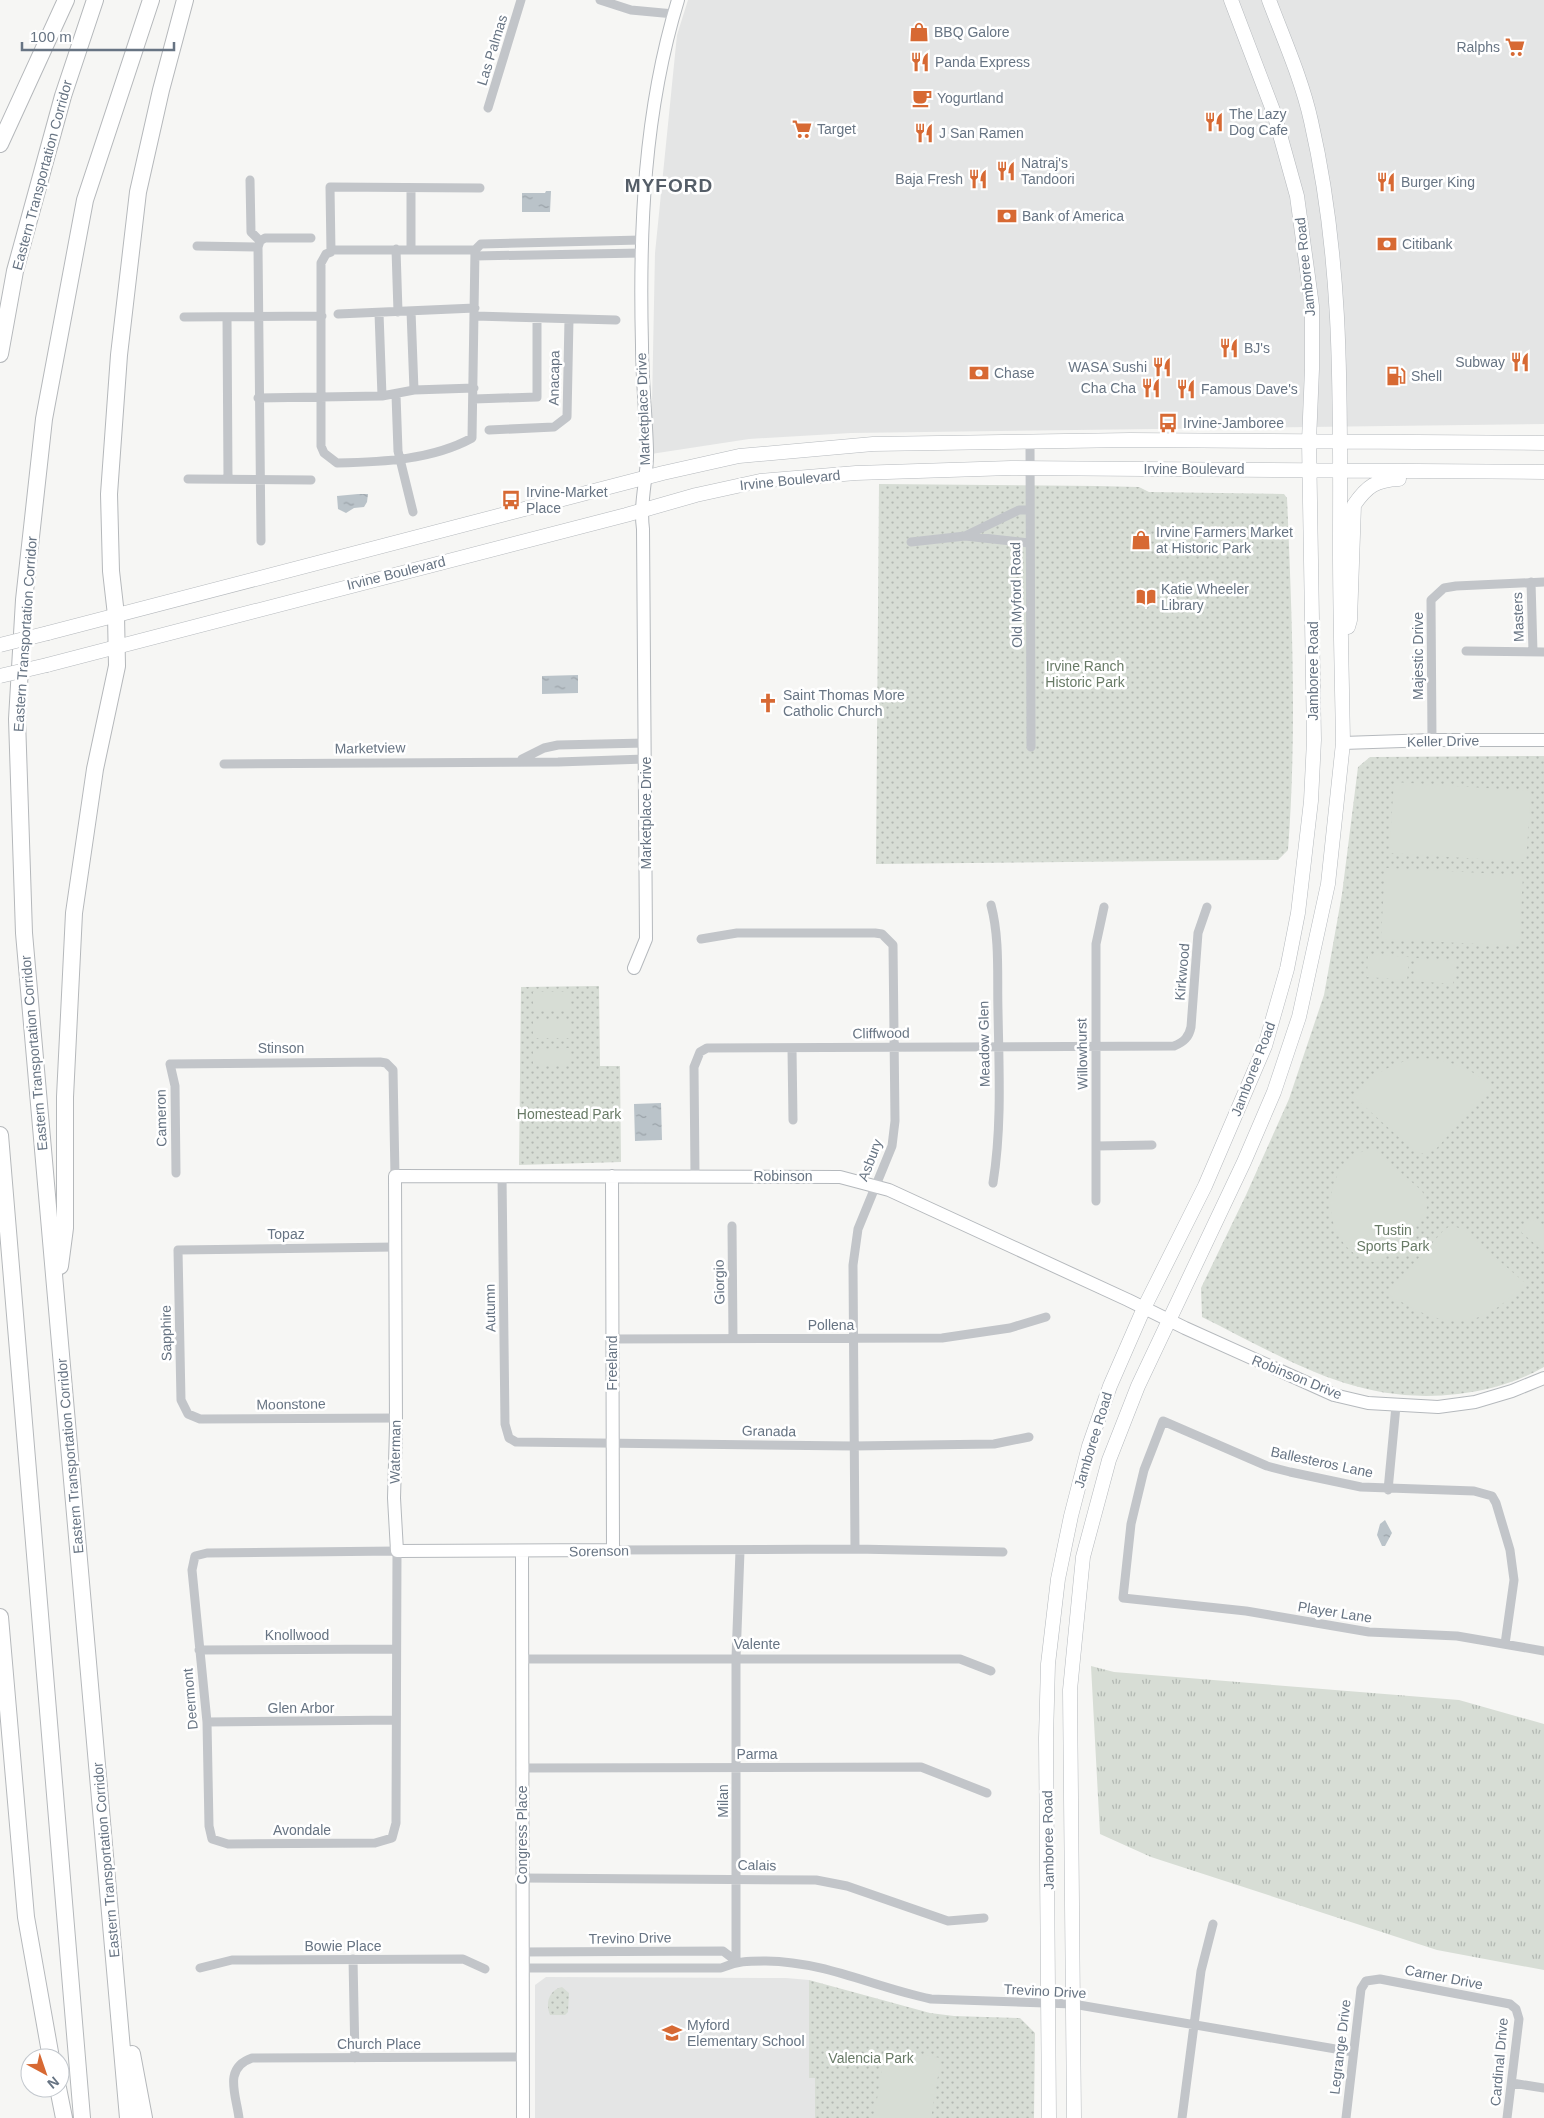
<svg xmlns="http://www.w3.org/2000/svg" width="1544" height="2118" viewBox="0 0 1544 2118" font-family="Arial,sans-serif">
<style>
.built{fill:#e4e5e5}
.grass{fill:url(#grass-tufts)}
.park{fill:url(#park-dots)}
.pitch{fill:#d7ddd5}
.water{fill:url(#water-ripples)}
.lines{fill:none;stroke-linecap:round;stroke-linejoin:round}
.secondary-casing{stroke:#b5b9bd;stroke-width:14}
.primary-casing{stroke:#b5b9bd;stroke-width:15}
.highway-casing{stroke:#b5b8bb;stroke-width:18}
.street{stroke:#c2c5c9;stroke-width:9}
.secondary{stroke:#fff;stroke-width:12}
.primary{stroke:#fff;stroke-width:14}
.highway{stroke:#fff;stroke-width:16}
.primary-bridge-casing{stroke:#b5b9bd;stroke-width:15;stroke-linecap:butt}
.primary-bridge{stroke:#fff;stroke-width:14}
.labels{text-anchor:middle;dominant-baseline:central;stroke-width:5;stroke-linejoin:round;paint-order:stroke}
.poi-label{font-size:14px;fill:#677483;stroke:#fff;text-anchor:start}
.street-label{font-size:14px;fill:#677483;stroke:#fff}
.park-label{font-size:14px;fill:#687a66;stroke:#fff}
.district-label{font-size:19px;font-weight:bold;letter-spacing:1px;fill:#555e68;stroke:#fff}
</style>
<defs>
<pattern id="grass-tufts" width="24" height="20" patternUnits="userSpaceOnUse" patternTransform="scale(1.25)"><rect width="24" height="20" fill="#d7ddd5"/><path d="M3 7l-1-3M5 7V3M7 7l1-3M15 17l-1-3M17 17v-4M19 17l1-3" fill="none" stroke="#b2b8b2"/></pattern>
<pattern id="park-dots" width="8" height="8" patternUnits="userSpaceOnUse" patternTransform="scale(1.25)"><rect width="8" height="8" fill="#d7ddd5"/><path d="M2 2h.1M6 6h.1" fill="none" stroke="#b2b8b2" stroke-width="1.8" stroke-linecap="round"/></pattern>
<pattern id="water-ripples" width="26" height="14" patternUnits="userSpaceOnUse" patternTransform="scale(1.25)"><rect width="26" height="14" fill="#bac3c9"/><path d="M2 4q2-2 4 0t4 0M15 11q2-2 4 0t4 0" fill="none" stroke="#9ba3a9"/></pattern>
</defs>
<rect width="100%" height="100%" fill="#f6f6f4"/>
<!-- built -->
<path class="built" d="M 688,0 L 1544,0 L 1544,424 L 851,433 L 749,439 L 651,454 L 655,253 L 677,35 Z
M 546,1977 L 786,1978 L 809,1980 L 809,2077 L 815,2078 L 815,2118 L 535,2118 L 535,1985 Z"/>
<!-- grass -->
<path class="grass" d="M 1091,1666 L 1114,1672 L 1459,1700 L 1544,1724 L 1544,1970 L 1437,1950 L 1151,1857 L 1100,1834 Z"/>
<!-- park -->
<path class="park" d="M 879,484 L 1097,486 L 1139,487 L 1149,492 L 1284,494 L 1287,498 C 1292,617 1297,731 1288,850 L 1278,860 L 876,864 Z
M 1544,756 L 1544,1367 C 1518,1382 1487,1391 1458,1394 C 1357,1406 1289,1360 1202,1317 L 1201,1288 L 1246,1195 L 1289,1099 L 1324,995 L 1342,894 L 1358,767 L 1370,757 Z
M 599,986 L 600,1066 L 620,1066 L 621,1162 L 519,1165 L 521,987 Z
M 809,1980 L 930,2013 L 954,2016 L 1020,2018 L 1035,2033 L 1034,2118 L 815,2118 L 815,2078 L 809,2078 Z
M 562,1987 L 569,1993 L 568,2012 L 565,2015 L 550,2015 C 545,2003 549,1990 562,1987 Z"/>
<!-- pitch -->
<path class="pitch" d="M 1394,782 L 1531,791 L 1526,862 L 1389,853 Z
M 1385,868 L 1523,875 L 1519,946 L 1381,939 Z
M 1368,954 L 1409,957 L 1407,980 L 1367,977 Z
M 1415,958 L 1455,961 L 1453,984 L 1413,981 Z
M 533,992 L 570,992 L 570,1009 L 533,1009 Z
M 533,1021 L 570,1021 L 570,1038 L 533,1038 Z
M 570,1048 L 570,1065 L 533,1065 L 533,1049 Z
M 1422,1058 C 1449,1060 1472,1068 1492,1087 L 1436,1149 L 1424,1154 L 1413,1150 L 1353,1096 C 1372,1075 1393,1061 1422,1058 Z
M 1373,1148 L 1422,1191 L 1428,1203 L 1425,1214 L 1380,1263 C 1318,1256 1313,1162 1373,1148 Z
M 1532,1219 L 1544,1230 L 1544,1252 L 1521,1232 Z
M 1451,1225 L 1464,1230 L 1525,1283 C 1477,1335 1442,1329 1387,1293 L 1443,1231 Z
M 885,2049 L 941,2058 L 931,2118 L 874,2118 Z"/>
<!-- water -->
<path class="water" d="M 546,191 L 551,191 L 550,212 L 522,212 L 522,193 L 545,193 Z
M 358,494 L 368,494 L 367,502 L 364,507 L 354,508 L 346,513 L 338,509 L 337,496 Z
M 578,675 L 578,693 L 542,694 L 542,676 Z
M 661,1103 L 662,1140 L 635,1141 L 634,1104 Z
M 1385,1520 L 1392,1533 L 1385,1546 L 1382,1546 L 1377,1535 L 1380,1524 Z"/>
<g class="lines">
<defs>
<path id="secondary" d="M 1343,743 L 1432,740 L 1544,740
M 634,968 L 646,939 L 643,529 C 639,502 648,477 647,450 C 646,415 642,380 642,345 C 639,229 644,111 678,0
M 612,1176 L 613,1550 L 397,1551 L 394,1498 L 396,1428 L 395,1176 L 840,1177 L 889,1190 L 1128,1300 L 1185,1328 L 1334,1395 L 1368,1403 L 1438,1407 L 1475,1402 L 1512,1391 L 1544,1378
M 522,1552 L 523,2118"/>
<path id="primary" d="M 1348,627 L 1350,620 L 1354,505 C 1367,486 1376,480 1399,479
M 48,633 L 663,473 L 739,456 L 873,444 L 1130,440 L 1544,443
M 47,665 L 626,515 L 696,495 L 760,481 L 856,473 L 1011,468 L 1544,472
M 1049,2118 L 1046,1738 L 1048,1664 L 1058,1579 L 1071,1516 L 1089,1446 L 1110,1386 L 1144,1308 L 1205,1186 L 1265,1046 L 1287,969 L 1298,913 L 1311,801 L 1314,740 L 1309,441 L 1312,369 L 1312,306 L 1297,196 L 1274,113 L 1231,0
M 1074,2118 L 1070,1690 L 1083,1557 L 1109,1460 L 1138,1386 L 1244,1162 L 1274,1092 L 1299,1017 L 1328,884 L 1343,743 C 1342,679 1340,614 1340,550 C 1340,405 1344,265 1311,121 C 1302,80 1284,40 1269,0"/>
<path id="highway" d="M 0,144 L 66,0
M 0,354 L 15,271 L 63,96 L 95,0
M 0,1135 L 82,2118
M 60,1266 L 65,1228 L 65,1097 L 74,913 L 95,769 L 117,666 L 116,615 L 111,571 L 109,494 L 119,355 L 138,192 L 161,90 L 185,0
M 0,1617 L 26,1917 L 51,2058
M 132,2054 L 144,2118
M 58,2088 L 64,2118
M 128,2118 L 24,933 L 17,719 L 24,600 L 44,419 L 85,200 L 151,0"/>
</defs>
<!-- secondary casing -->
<use href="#secondary" class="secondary-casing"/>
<!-- primary casing -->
<use href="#primary" class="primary-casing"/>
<!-- highway casing -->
<use href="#highway" class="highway-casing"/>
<!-- street -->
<path class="street" d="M 600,0 L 631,10 L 674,14
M 488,108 L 521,0
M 250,180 L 251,232 L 260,241
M 411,188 L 411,248
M 480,188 L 330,187 L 331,252 L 326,254 L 321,263 L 321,446 L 324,453 L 337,463 C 382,462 432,460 472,438 L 475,250 L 481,244 L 641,240
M 197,246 L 258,247
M 396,249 L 398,312
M 331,250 L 475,250
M 475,256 L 641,253
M 411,311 L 414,390
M 379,313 L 382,396
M 338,314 L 475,308
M 475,316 L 616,320
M 184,317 L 322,316
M 227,317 L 228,479
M 396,395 L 398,451 L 413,512
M 258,398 L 382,396 L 414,390 L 474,388
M 474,399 L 537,397 L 537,318
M 489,430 L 554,427 L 567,417 L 569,319
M 1030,442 L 1031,747
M 188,479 L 311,480
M 965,536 L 1019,510 L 1029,510
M 261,541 L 258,247 L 260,241 L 265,238 L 311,238
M 911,542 L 965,536 L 1029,543
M 1531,582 L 1533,652
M 1466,651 L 1544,652
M 1432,740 L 1431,600 L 1444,588 L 1456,586 L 1544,582
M 522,759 L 544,748 L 558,745 L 645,743
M 224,764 L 558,762 L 645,759
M 991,905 C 1000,939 997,976 998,1011 C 999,1069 1002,1127 993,1183
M 701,939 L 737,933 L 875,933 L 882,934 L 893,945 L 895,1121 L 892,1146 L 858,1229 L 853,1265 L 855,1549
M 792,1049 L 793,1120
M 1097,1146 L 1152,1145
M 176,1173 L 175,1086 L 170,1064 L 380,1062 L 386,1063 L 393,1070 L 395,1176
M 695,1175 L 694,1067 L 700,1052 L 707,1048 L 1174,1046 C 1184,1042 1189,1037 1191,1027 L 1198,933 L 1207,907
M 502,1176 L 505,1424 L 509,1438 L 516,1442 L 853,1446 L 994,1444 L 1029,1437
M 1096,1201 L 1096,944 L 1104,907
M 732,1226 L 733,1338
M 395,1247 L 178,1250 L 181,1400 L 188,1414 L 200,1419 L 396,1418
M 612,1339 L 942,1338 L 1010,1328 L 1046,1317
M 1388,1490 L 1396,1406
M 613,1550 L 855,1549 L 1003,1552
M 397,1551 L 396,1823 L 392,1838 L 375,1843 L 228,1844 L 212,1839 L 209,1826 L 207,1722 L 192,1570 L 195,1556 L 207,1553 Z
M 1505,1644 L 1514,1580 L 1510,1550 L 1496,1503 L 1492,1496 L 1474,1491 L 1361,1487 L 1290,1472 L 1267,1466 L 1163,1421 L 1144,1470 L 1131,1524 L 1123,1598 L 1246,1611 L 1369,1632 L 1457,1636 L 1544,1651
M 199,1650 L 395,1649
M 522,1659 L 960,1659 L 991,1671
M 207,1722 L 396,1720
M 521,1768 L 921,1767 L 987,1793
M 523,1878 L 816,1880 L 847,1886 L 948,1921 L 984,1918
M 522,1952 L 723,1951 L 736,1961
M 353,1959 L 355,2058
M 736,1961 L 736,1658 L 740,1551
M 200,1968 L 232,1960 L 463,1959 L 485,1969
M 522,1968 L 721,1968 C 737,1961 748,1961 766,1961 C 827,1962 873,1987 931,1999 L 1073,2004 L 1353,2052
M 1512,2083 L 1544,2088
M 239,2118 C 236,2094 223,2068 252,2058 L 523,2057
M 1182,2118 L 1201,1971 L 1213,1924
M 1346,2118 L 1361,1989 L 1366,1981 L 1380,1979 L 1510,2004 L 1516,2009 L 1519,2019 L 1507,2118"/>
<!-- secondary -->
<use href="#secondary" class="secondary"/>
<!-- primary -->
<use href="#primary" class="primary"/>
<!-- highway -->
<use href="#highway" class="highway"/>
<defs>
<path id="primary-bridge" d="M 0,645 L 48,633
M 0,676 L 47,665"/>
</defs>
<!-- primary-bridge casing -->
<use href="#primary-bridge" class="primary-bridge-casing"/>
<!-- primary-bridge -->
<use href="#primary-bridge" class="primary-bridge"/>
</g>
<!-- icons -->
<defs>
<symbol id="shop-bare" viewBox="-9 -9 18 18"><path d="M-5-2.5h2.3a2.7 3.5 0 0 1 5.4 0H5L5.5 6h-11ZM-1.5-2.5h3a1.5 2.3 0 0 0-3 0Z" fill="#d76933" stroke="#fff" stroke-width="2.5" paint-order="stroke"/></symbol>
<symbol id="supermarket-bare" viewBox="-9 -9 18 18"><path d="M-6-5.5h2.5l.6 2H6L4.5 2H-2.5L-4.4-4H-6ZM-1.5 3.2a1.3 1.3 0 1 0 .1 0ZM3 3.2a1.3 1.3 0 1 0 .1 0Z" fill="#d76933" stroke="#fff" stroke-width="2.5" paint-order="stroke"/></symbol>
<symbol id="restaurant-bare" viewBox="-9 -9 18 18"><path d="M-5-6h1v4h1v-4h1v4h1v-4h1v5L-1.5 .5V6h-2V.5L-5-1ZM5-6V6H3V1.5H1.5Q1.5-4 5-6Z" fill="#d76933" stroke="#fff" stroke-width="2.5" paint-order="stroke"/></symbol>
<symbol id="cafe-bare" viewBox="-9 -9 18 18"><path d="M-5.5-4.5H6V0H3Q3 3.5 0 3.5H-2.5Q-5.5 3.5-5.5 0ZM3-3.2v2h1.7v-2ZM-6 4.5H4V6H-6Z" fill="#d76933" stroke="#fff" stroke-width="2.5" paint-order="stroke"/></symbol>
<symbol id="bank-bare" viewBox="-9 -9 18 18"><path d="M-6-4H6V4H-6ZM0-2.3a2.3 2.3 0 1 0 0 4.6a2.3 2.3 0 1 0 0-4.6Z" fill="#d76933" stroke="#fff" stroke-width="2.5" paint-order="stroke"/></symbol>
<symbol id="fuel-bare" viewBox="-9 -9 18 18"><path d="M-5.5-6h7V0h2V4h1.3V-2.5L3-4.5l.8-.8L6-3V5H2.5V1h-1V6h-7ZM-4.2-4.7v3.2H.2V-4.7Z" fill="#d76933" stroke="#fff" stroke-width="2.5" paint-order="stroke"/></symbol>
<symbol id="bus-bare" viewBox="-9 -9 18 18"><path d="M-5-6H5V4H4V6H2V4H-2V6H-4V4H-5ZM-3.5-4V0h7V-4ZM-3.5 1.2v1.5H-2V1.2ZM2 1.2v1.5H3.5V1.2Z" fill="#d76933" stroke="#fff" stroke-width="2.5" paint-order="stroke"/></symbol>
<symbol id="library-bare" viewBox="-9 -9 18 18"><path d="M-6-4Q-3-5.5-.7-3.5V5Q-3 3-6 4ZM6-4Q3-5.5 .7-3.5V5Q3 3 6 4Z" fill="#d76933" stroke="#fff" stroke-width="2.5" paint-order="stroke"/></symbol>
<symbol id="church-bare" viewBox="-9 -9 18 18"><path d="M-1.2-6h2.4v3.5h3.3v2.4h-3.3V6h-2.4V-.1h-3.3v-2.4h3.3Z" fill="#d76933" stroke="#fff" stroke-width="2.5" paint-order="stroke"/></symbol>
<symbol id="school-bare" viewBox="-9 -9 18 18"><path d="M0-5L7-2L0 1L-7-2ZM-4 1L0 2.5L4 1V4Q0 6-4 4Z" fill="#d76933" stroke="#fff" stroke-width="2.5" paint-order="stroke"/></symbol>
</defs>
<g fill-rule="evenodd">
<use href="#shop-bare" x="905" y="18" width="28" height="28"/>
<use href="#supermarket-bare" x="1501" y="33" width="28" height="28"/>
<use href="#restaurant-bare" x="906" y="48" width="28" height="28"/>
<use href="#cafe-bare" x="908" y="84" width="28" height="28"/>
<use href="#restaurant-bare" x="1200" y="108" width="28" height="28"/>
<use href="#supermarket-bare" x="788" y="115" width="28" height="28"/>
<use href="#restaurant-bare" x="910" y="119" width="28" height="28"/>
<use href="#restaurant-bare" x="992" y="157" width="28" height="28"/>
<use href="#restaurant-bare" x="964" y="165" width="28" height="28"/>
<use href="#restaurant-bare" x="1372" y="168" width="28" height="28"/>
<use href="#bank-bare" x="993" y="202" width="28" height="28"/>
<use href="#bank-bare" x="1373" y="230" width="28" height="28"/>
<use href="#restaurant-bare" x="1215" y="334" width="28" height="28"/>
<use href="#restaurant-bare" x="1506" y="348" width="28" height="28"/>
<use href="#restaurant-bare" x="1148" y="353" width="28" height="28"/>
<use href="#bank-bare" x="965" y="359" width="28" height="28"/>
<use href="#fuel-bare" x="1382" y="362" width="28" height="28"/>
<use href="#restaurant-bare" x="1137" y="374" width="28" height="28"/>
<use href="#restaurant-bare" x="1172" y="375" width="28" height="28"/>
<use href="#bus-bare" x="1154" y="409" width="28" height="28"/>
<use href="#bus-bare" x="497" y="486" width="28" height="28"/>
<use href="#shop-bare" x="1127" y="526" width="28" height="28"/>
<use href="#library-bare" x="1132" y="583" width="28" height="28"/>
<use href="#church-bare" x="754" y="689" width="28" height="28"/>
<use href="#school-bare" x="658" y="2019" width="28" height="28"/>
</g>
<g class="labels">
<!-- poi labels -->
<g class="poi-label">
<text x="934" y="32">BBQ Galore</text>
<text x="1500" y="47" text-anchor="end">Ralphs</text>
<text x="935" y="62">Panda Express</text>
<text x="937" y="98">Yogurtland</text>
<text x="1229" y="114">The Lazy<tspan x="1229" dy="16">Dog Cafe</tspan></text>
<text x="817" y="129">Target</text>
<text x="939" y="133">J San Ramen</text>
<text x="1021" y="163">Natraj's<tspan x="1021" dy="16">Tandoori</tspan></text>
<text x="963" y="179" text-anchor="end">Baja Fresh</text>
<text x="1401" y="182">Burger King</text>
<text x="1022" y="216">Bank of America</text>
<text x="1402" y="244">Citibank</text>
<text x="1244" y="348">BJ's</text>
<text x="1505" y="362" text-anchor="end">Subway</text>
<text x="1147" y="367" text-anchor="end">WASA Sushi</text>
<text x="994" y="373">Chase</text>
<text x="1411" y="376">Shell</text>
<text x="1136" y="388" text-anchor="end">Cha Cha</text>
<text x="1201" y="389">Famous Dave's</text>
<text x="1183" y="423">Irvine-Jamboree</text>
<text x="526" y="492">Irvine-Market<tspan x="526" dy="16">Place</tspan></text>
<text x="1156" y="532">Irvine Farmers Market<tspan x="1156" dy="16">at Historic Park</tspan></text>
<text x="1161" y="589">Katie Wheeler<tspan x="1161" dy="16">Library</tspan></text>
<text x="783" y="695">Saint Thomas More<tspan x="783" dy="16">Catholic Church</tspan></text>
<text x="687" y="2025">Myford<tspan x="687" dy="16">Elementary School</tspan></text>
</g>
<!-- street labels -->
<g class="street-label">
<text transform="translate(492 50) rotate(-73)">Las Palmas</text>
<text transform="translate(42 175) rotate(-75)">Eastern Transportation Corridor</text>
<text transform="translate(1305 267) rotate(-96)">Jamboree Road</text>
<text transform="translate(554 378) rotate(-89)">Anacapa</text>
<text transform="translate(643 409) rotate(-92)">Marketplace Drive</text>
<text x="1194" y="469">Irvine Boulevard</text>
<text transform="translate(790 480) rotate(-6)">Irvine Boulevard</text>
<text transform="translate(396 573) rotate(-14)">Irvine Boulevard</text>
<text transform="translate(1016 595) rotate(-91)">Old Myford Road</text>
<text transform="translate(1518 617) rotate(-92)">Masters</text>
<text transform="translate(25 634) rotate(-86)">Eastern Transportation Corridor</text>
<text transform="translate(1418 656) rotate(-90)">Majestic Drive</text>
<text transform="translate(1313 671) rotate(-90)">Jamboree Road</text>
<text transform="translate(1443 741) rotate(-1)">Keller Drive</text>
<text transform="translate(370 748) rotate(-1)">Marketview</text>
<text transform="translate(646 813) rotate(-90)">Marketplace Drive</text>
<text transform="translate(1182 972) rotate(-85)">Kirkwood</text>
<text transform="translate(881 1033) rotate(-1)">Cliffwood</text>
<text transform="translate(984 1044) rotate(-91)">Meadow Glen</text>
<text x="281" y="1048">Stinson</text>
<text transform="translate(34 1053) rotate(-95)">Eastern Transportation Corridor</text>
<text transform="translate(1082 1054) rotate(-91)">Willowhurst</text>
<text transform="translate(1253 1069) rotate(-69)">Jamboree Road</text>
<text transform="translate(161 1118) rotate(-91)">Cameron</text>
<text transform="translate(870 1160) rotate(-69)">Asbury</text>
<text x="783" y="1176">Robinson</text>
<text x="286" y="1234">Topaz</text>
<text transform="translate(719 1282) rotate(-91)">Giorgio</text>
<text transform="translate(490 1308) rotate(-91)">Autumn</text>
<text x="831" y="1325">Pollena</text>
<text transform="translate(166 1333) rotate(-91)">Sapphire</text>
<text transform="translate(612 1363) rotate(-90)">Freeland</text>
<text transform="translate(1297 1377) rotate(22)">Robinson Drive</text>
<text transform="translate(291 1404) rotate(-1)">Moonstone</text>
<text transform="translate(769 1431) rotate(1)">Granada</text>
<text transform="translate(1093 1440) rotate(-73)">Jamboree Road</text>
<text transform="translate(395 1452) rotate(-89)">Waterman</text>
<text transform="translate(70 1456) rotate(-95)">Eastern Transportation Corridor</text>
<text transform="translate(1322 1462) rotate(12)">Ballesteros Lane</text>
<text transform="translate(599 1551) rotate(-1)">Sorenson</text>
<text transform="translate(1335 1612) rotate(9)">Player Lane</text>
<text x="297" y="1635">Knollwood</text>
<text x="757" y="1644">Valente</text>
<text transform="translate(190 1699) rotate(-95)">Deermont</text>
<text x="301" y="1708">Glen Arbor</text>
<text x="757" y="1754">Parma</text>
<text transform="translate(723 1801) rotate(-90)">Milan</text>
<text x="302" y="1830">Avondale</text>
<text transform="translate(522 1835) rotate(-90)">Congress Place</text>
<text transform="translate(1048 1840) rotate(-91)">Jamboree Road</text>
<text transform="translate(106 1860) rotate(-95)">Eastern Transportation Corridor</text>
<text transform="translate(757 1865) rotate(1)">Calais</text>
<text transform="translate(630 1938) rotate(-1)">Trevino Drive</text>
<text x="343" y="1946">Bowie Place</text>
<text transform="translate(1444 1977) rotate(11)">Carner Drive</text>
<text transform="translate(1045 1991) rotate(3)">Trevino Drive</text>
<text x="379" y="2044">Church Place</text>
<text transform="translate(1340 2047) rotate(-83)">Legrange Drive</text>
<text transform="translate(1499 2062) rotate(-85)">Cardinal Drive</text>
</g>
<!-- park labels -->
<g class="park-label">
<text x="1085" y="666">Irvine Ranch<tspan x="1085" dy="16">Historic Park</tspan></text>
<text x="569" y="1114">Homestead Park</text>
<text x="1393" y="1230">Tustin<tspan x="1393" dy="16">Sports Park</tspan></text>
<text x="871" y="2058">Valencia Park</text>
</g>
<!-- district labels -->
<g class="district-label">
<text x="669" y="185">MYFORD</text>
</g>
</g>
<!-- north arrow -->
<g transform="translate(45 2073) rotate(140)"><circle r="24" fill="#ffffff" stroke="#c2c7cd"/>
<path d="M0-4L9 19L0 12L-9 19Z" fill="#d76933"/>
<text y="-8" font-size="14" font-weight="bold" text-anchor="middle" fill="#677483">N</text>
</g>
<!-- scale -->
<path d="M22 42v8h152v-8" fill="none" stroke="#677483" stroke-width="2.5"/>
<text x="30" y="42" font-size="15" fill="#677483" stroke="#ffffff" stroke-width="4" paint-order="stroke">100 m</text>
</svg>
